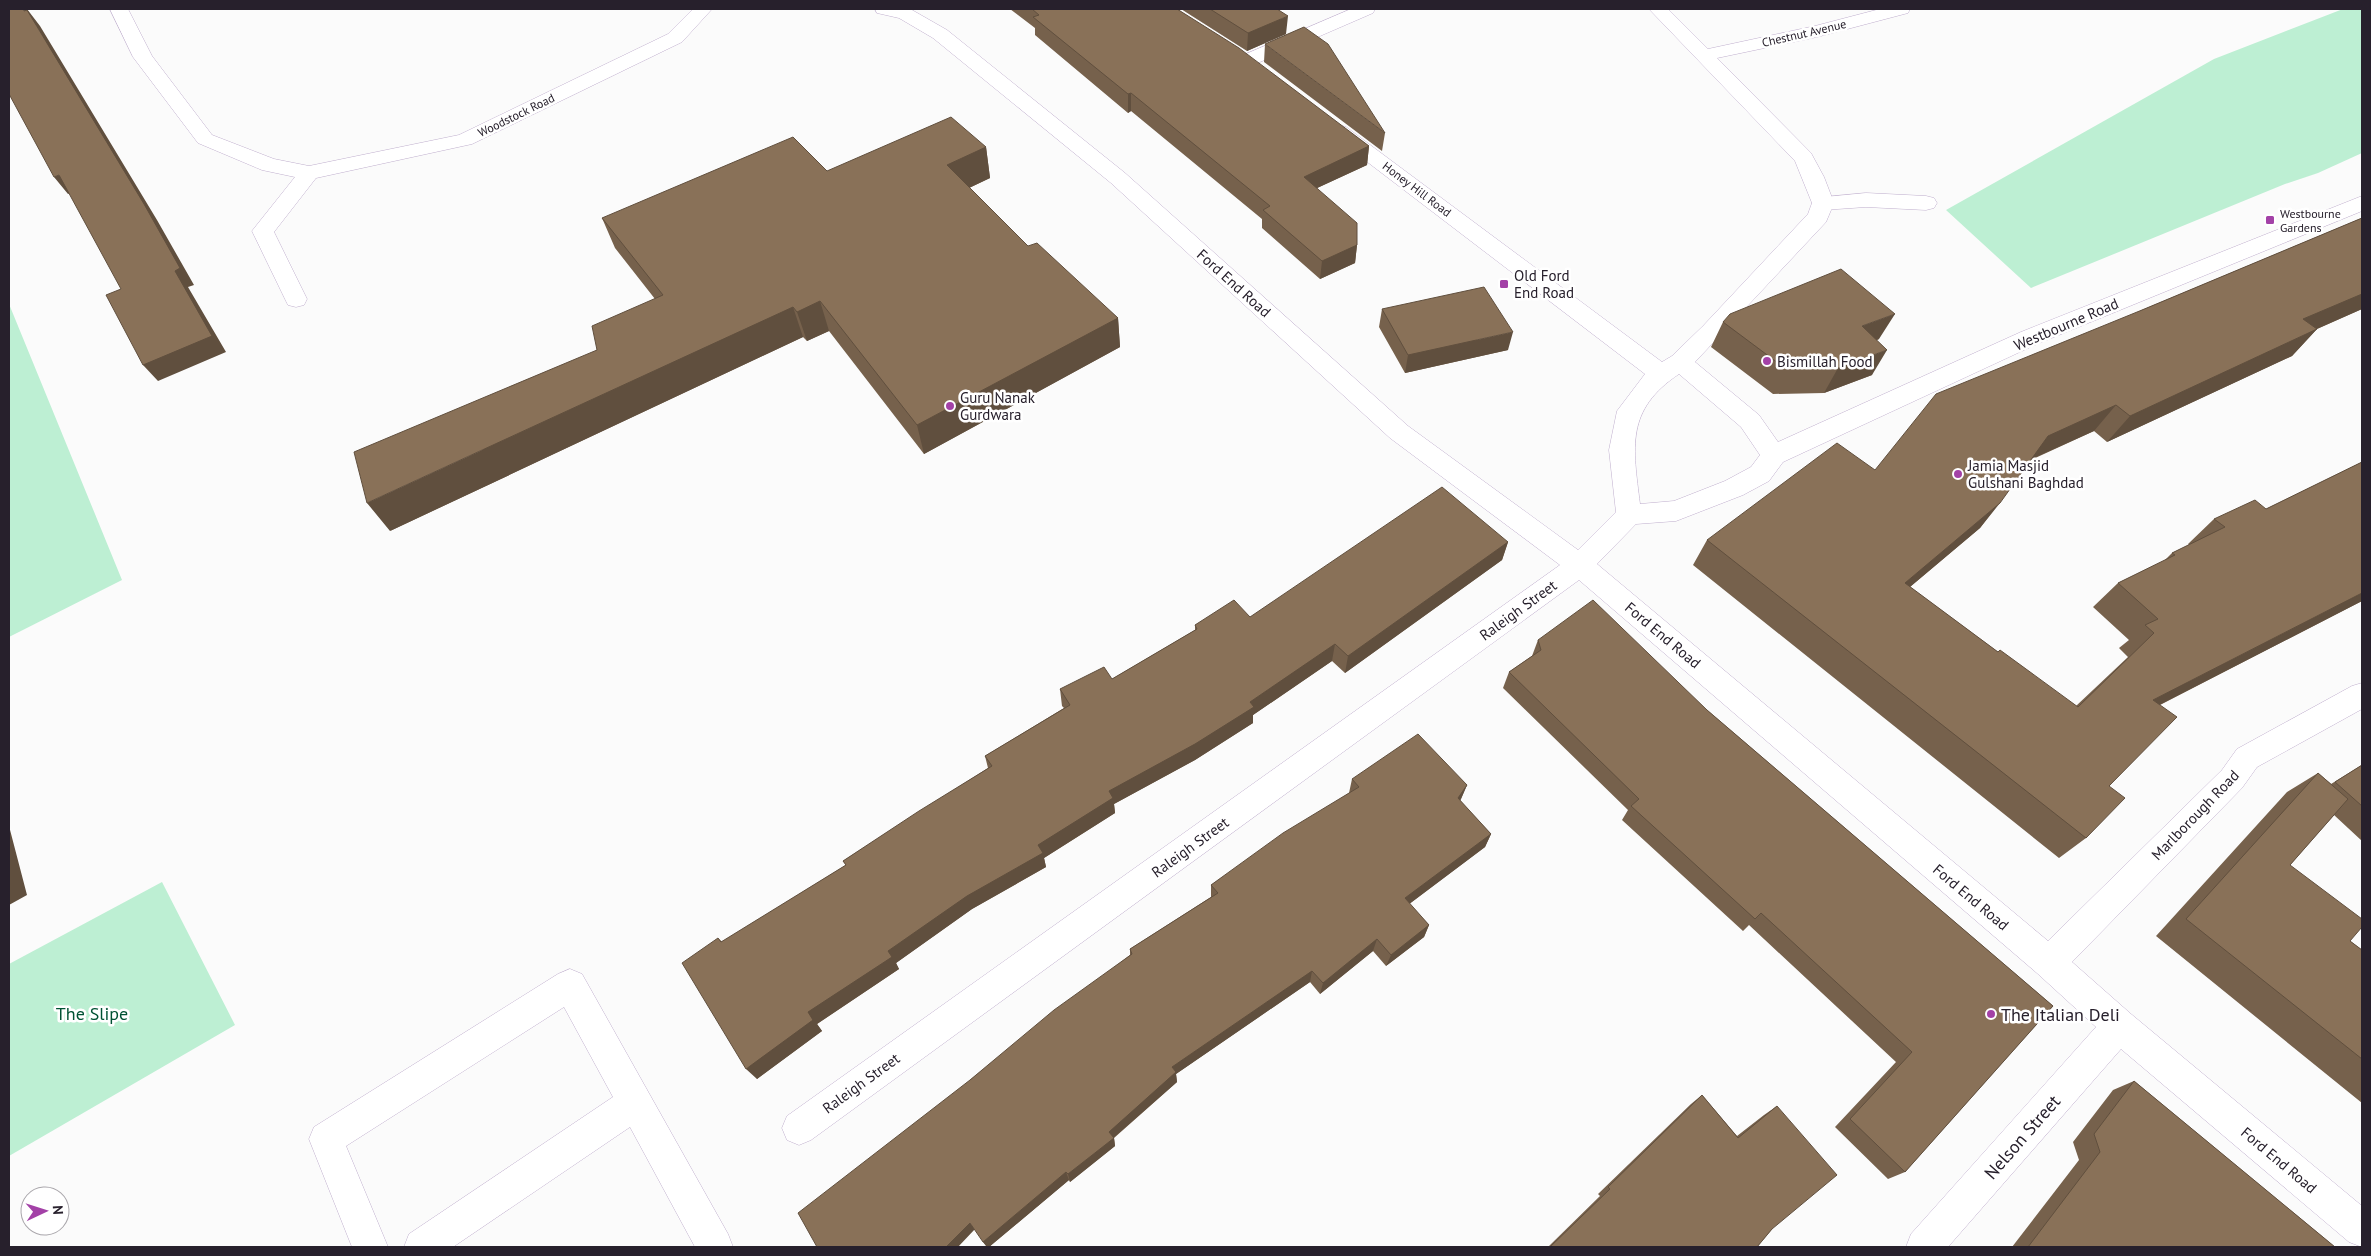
<svg xmlns="http://www.w3.org/2000/svg" width="2371" height="1256" viewBox="0 0 2371 1256" font-family="'PT Sans',sans-serif">
<style>
.green{fill:#bdefd3}
.lines{fill:none;stroke-linecap:round;stroke-linejoin:round}
.lane-casing{stroke:#c0afce;stroke-width:1}
.street-casing{stroke:#c0afce;stroke-width:1}
.lane{fill:#fff;fill-rule:evenodd}
.street{fill:#fff;fill-rule:evenodd}
.wall{fill:#76614c}
.shaded-wall{fill:#604f3e}
.building{fill:#897158;stroke:#604f3e}
.poi-dot{fill:#a341a7;stroke:#fff;stroke-width:2}
.labels{text-anchor:middle;dominant-baseline:central;stroke-width:5;stroke-linejoin:round;paint-order:stroke}
.far-street-label{font-size:12px;fill:#27202c;stroke:#fff}
.far-poi-label{font-size:12px;fill:#27202c;stroke:#fff;text-anchor:start}
.poi-label{font-size:15px;fill:#27202c;stroke:#fff;text-anchor:start}
.street-label{font-size:15px;fill:#27202c;stroke:#fff}
.near-park-label{font-size:18px;fill:#005233;stroke:#fff}
.near-poi-label{font-size:18px;fill:#27202c;stroke:#fff;text-anchor:start}
.near-street-label{font-size:18px;fill:#27202c;stroke:#fff}
</style>
<rect width="100%" height="100%" fill="#fbfbfb"/>
<!-- green -->
<path class="green" d="M 2343,9 L 2362,9 L 2362,153 L 2318,173 L 2285,184 L 2031,288 L 1946,210 L 2214,59 Z
M 9,304 L 122,580 L 9,637 Z
M 162,882 L 235,1025 L 9,1156 L 9,964 Z"/>
<g class="lines">
<defs>
<path id="lane" d="M 1866,193 L 1926,196 L 1934,198 L 1937,203 L 1934,208 L 1926,210 L 1866,207 L 1823,210 L 1815,208 L 1812,203 L 1815,198 Z
M 570,969 L 582,974 L 728,1234 L 733,1247 L 695,1247 L 630,1127 L 453,1247 L 404,1247 L 409,1234 L 613,1097 L 564,1007 L 346,1146 L 388,1247 L 352,1247 L 309,1139 L 314,1127 L 558,974 Z"/>
<path id="street" d="M 110,9 L 128,9 L 152,56 L 212,135 L 274,159 L 309,166 L 459,135 L 668,34 L 693,9 L 712,9 L 682,42 L 472,144 L 316,178 L 274,232 L 307,299 L 304,305 L 296,307 L 288,305 L 285,299 L 252,231 L 295,177 L 262,170 L 198,143 L 133,57 Z
M 875,9 L 912,10 L 947,30 L 1125,173 L 1408,426 L 1578,550 L 1616,512 L 1609,450 L 1617,411 L 1645,374 L 1332,135 L 1329,131 L 1332,127 L 1339,125 L 1346,127 L 1662,362 L 1672,356 L 1703,326 L 1808,214 L 1812,203 L 1795,161 L 1649,9 L 1668,9 L 1708,49 L 1815,26 L 1880,9 L 1910,9 L 1908,13 L 1817,37 L 1717,58 L 1811,153 L 1824,177 L 1834,203 L 1826,222 L 1695,362 L 1759,415 L 1778,442 L 2021,332 L 2362,196 L 2362,211 L 2037,344 L 1783,462 L 1769,481 L 1743,495 L 1676,521 L 1636,524 L 1597,564 L 2048,941 L 2222,770 L 2237,749 L 2352,686 L 2362,683 L 2362,709 L 2257,767 L 2242,788 L 2072,962 L 2131,1014 L 2362,1206 L 2362,1247 L 2349,1242 L 2121,1049 L 1948,1247 L 1906,1247 L 1911,1234 L 2096,1027 L 2038,974 L 1579,580 L 811,1140 L 799,1145 L 787,1140 L 782,1128 L 787,1116 L 1560,565 L 1390,438 L 1111,183 L 933,38 L 899,18 L 877,13 ZM 1679,374 L 1741,427 L 1760,455 L 1751,467 L 1725,481 L 1674,501 L 1640,504 C 1633,447 1625,410 1679,374 Z
M 1351,9 L 1375,9 L 1373,13 L 1253,65 L 1246,67 L 1239,65 L 1236,61 L 1239,57 Z"/>
</defs>
<!-- lane casing -->
<use href="#lane" class="lane-casing"/>
<!-- street casing -->
<use href="#street" class="street-casing"/>
<!-- lane -->
<use href="#lane" class="lane"/>
<!-- street -->
<use href="#street" class="street"/>
</g>
<!-- wall -->
<path class="wall" d="M 1010,9 L 1177,9 L 1369,146 L 1367,165 L 1317,188 L 1357,245 L 1355,263 L 1320,279 L 1262,228 L 1262,219 L 1131,111 L 1128,113 L 1035,35 L 1035,28 Z
M 1181,9 L 1280,9 L 1278,10 L 1286,34 L 1247,51 Z
M 1265,44 L 1385,133 L 1382,151 L 1264,62 Z
M 986,147 L 990,178 L 969,188 L 1028,246 L 1118,318 L 1120,347 L 924,454 L 829,331 L 807,341 L 803,337 L 390,531 L 655,299 L 615,248 L 602,218 Z
M 2362,218 L 2362,309 L 2317,329 L 2292,356 L 2107,442 L 2094,431 L 2031,460 L 1980,528 L 1910,587 L 1998,652 L 2076,706 L 2128,657 L 2119,648 L 2129,640 L 2093,607 L 2118,583 L 2164,561 L 2172,553 L 2189,545 L 2188,544 L 2214,519 L 2266,509 L 2362,462 L 2362,601 L 2160,705 L 2109,786 L 2086,838 L 2059,858 L 1693,565 L 1707,540 L 1875,470 L 2142,310 Z
M 1382,309 L 1508,350 L 1405,373 L 1379,327 Z
M 1723,322 L 1879,339 L 1877,340 L 1872,375 L 1824,393 L 1773,394 L 1711,347 Z
M 1508,542 L 1502,560 L 1345,673 L 1332,661 L 1253,715 L 1253,723 L 1195,760 L 1114,804 L 1115,813 L 1044,858 L 1046,867 L 972,909 L 896,963 L 899,969 L 817,1024 L 822,1031 L 757,1079 L 718,938 L 722,942 L 846,865 L 843,861 L 988,768 L 985,756 L 1064,708 L 1062,706 L 1060,689 L 1112,679 L 1195,630 L 1195,625 L 1250,617 Z
M 1538,640 L 1707,710 L 2053,1006 L 1905,1172 L 1888,1179 L 1835,1127 L 1896,1062 L 1749,925 L 1743,931 L 1622,820 L 1628,810 L 1503,688 L 1509,672 L 1532,656 Z
M 2362,765 L 2362,841 L 2334,815 L 2290,865 L 2350,941 L 2362,950 L 2362,1103 L 2156,936 L 2287,792 L 2318,773 L 2331,784 Z
M 1352,779 L 1467,785 L 1460,801 L 1491,834 L 1485,847 L 1409,904 L 1429,925 L 1424,937 L 1386,966 L 1373,951 L 1320,994 L 1310,982 L 1176,1074 L 1177,1082 L 1114,1138 L 1115,1146 L 1070,1182 L 1069,1180 L 989,1247 L 987,1247 L 983,1242 L 970,1080 L 1130,955 L 1130,949 L 1211,897 L 1211,885 L 1349,793 Z
M 2134,1081 L 2335,1247 L 2012,1247 L 2079,1160 L 2073,1142 L 2113,1090 Z
M 1702,1095 L 1737,1136 L 1764,1115 L 1777,1106 L 1772,1229 L 1757,1247 L 1548,1247 L 1600,1196 L 1598,1194 L 1691,1104 Z"/>
<!-- shaded-wall -->
<path class="shaded-wall" d="M 23,9 L 27,9 L 40,26 L 157,220 L 194,285 L 188,287 L 226,352 L 158,381 L 143,365 L 175,271 L 37,27 Z
M 1288,16 L 1286,34 L 1247,51 L 1248,33 Z
M 1131,93 L 1131,111 L 1128,113 L 1128,94 Z
M 1369,146 L 1367,165 L 1302,195 L 1304,177 Z
M 986,147 L 990,178 L 952,196 L 947,165 Z
M 59,175 L 74,192 L 68,194 L 54,177 Z
M 1357,245 L 1355,263 L 1320,279 L 1322,261 Z
M 2362,294 L 2362,309 L 2278,346 L 2303,319 Z
M 820,301 L 829,331 L 807,341 L 797,312 Z
M 793,307 L 803,337 L 390,531 L 367,503 Z
M 1895,314 L 1879,339 L 1848,351 L 1862,326 Z
M 1118,318 L 1120,347 L 924,454 L 917,425 Z
M 2317,329 L 2292,356 L 2107,442 L 2130,416 Z
M 1513,332 L 1508,350 L 1405,373 L 1408,355 Z
M 1887,350 L 1872,375 L 1824,393 L 1838,368 Z
M 2116,405 L 2094,431 L 2027,461 L 2048,436 Z
M 2000,503 L 1980,528 L 1886,607 L 1905,583 Z
M 1508,542 L 1502,560 L 1345,673 L 1348,656 Z
M 2362,593 L 2362,601 L 2126,722 L 2153,700 Z
M 1335,644 L 1332,661 L 1253,715 L 1253,723 L 1195,760 L 1114,804 L 1115,813 L 1044,858 L 1046,867 L 972,909 L 896,963 L 899,969 L 817,1024 L 822,1031 L 757,1079 L 746,1069 L 808,1012 L 888,951 L 1038,845 L 1109,791 L 1250,702 Z
M 1467,785 L 1461,799 L 1452,812 L 1458,798 Z
M 9,826 L 27,895 L 9,905 Z
M 1491,834 L 1485,847 L 1400,911 L 1405,898 Z
M 1429,925 L 1424,937 L 1386,966 L 1391,955 Z
M 1377,939 L 1373,951 L 1320,994 L 1323,983 Z
M 1312,971 L 1310,982 L 1176,1074 L 1177,1082 L 1111,1140 L 1109,1132 L 1172,1067 Z
M 1114,1138 L 1115,1146 L 1070,1182 L 1068,1174 Z
M 1066,1172 L 1069,1180 L 989,1247 L 987,1247 L 983,1242 Z
M 970,1223 L 975,1229 L 958,1247 L 946,1247 Z"/>
<!-- building -->
<path class="building" d="M 9,9 L 23,9 L 24,11 L 27,10 L 144,204 L 180,268 L 175,271 L 212,336 L 143,365 L 106,295 L 121,289 L 59,175 L 54,177 L 9,94 Z
M 1032,9 L 1177,9 L 1239,48 L 1369,146 L 1304,177 L 1357,223 L 1357,245 L 1322,261 L 1263,210 L 1270,206 L 1131,93 L 1128,94 L 1033,17 L 1039,15 Z
M 1210,9 L 1277,9 L 1288,16 L 1248,33 Z
M 1304,27 L 1328,44 L 1385,133 L 1265,44 Z
M 951,117 L 986,147 L 947,165 L 1028,246 L 1037,243 L 1118,318 L 917,425 L 820,301 L 797,312 L 793,307 L 367,503 L 354,452 L 597,350 L 592,326 L 663,295 L 602,218 L 793,137 L 827,171 Z
M 2362,218 L 2362,294 L 2303,319 L 2317,329 L 2130,416 L 2116,405 L 2048,436 L 2000,503 L 1905,583 L 1998,652 L 2000,650 L 2078,707 L 2154,633 L 2145,625 L 2158,619 L 2118,583 L 2175,555 L 2172,553 L 2225,527 L 2214,519 L 2255,500 L 2266,509 L 2362,462 L 2362,593 L 2153,700 L 2177,717 L 2109,786 L 2125,798 L 2086,838 L 1707,540 L 1837,443 L 1875,470 L 1936,394 L 2142,310 Z
M 1841,269 L 1895,314 L 1862,326 L 1887,350 L 1838,368 L 1786,369 L 1723,322 L 1730,314 Z
M 1484,287 L 1513,332 L 1408,355 L 1382,309 Z
M 1442,487 L 1508,542 L 1348,656 L 1335,644 L 1250,702 L 1254,707 L 1195,744 L 1109,791 L 1113,798 L 1038,845 L 1043,853 L 967,896 L 888,951 L 892,957 L 808,1012 L 813,1020 L 746,1069 L 682,963 L 718,938 L 721,942 L 846,865 L 843,861 L 919,811 L 992,766 L 985,756 L 1070,705 L 1060,689 L 1104,667 L 1112,679 L 1197,629 L 1195,625 L 1234,600 L 1250,617 Z
M 1593,600 L 1707,710 L 2053,1006 L 1905,1172 L 1850,1119 L 1912,1052 L 1761,913 L 1755,919 L 1631,806 L 1639,799 L 1509,672 L 1541,650 L 1538,640 Z
M 1418,734 L 1467,785 L 1458,798 L 1491,834 L 1405,898 L 1429,925 L 1391,955 L 1377,939 L 1323,983 L 1312,971 L 1172,1067 L 1176,1072 L 1109,1132 L 1114,1138 L 1068,1174 L 1066,1172 L 983,1242 L 970,1223 L 946,1247 L 817,1247 L 798,1213 L 970,1080 L 1054,1010 L 1132,954 L 1130,949 L 1218,893 L 1211,885 L 1283,833 L 1359,787 L 1352,779 Z
M 2362,765 L 2362,806 L 2335,782 Z
M 2318,773 L 2348,799 L 2290,865 L 2362,919 L 2362,927 L 2350,941 L 2362,950 L 2362,1059 L 2186,919 Z
M 2134,1081 L 2335,1247 L 2028,1247 L 2100,1152 L 2094,1134 Z
M 1702,1095 L 1738,1138 L 1777,1106 L 1837,1175 L 1772,1229 L 1757,1247 L 1550,1247 L 1610,1189 L 1608,1187 Z"/>
<!-- markers -->
<g class="poi-dot">
<rect x="2265" y="215" width="10" height="10" rx="2.5"/>
<rect x="1499" y="279" width="10" height="10" rx="2.5"/>
<circle cx="1767" cy="361" r="5"/>
<circle cx="950" cy="406" r="5"/>
<circle cx="1958" cy="474" r="5"/>
<circle cx="1991" cy="1014" r="5"/>
</g>
<g class="labels">
<!-- far-street labels -->
<g class="far-street-label">
<text transform="translate(1804 33) rotate(-13)">Chestnut Avenue</text>
<text transform="translate(516 115) rotate(-26)">Woodstock Road</text>
<text transform="translate(1417 189) rotate(37)">Honey Hill Road</text>
</g>
<!-- far-poi labels -->
<g class="far-poi-label">
<text x="2280" y="213">Westbourne<tspan x="2280" dy="14">Gardens</tspan></text>
</g>
<!-- poi labels -->
<g class="poi-label">
<text x="1514" y="275">Old Ford<tspan x="1514" dy="17">End Road</tspan></text>
<text x="1777" y="361">Bismillah Food</text>
<text x="960" y="397">Guru Nanak<tspan x="960" dy="17">Gurdwara</tspan></text>
<text x="1968" y="465">Jamia Masjid<tspan x="1968" dy="17">Gulshani Baghdad</tspan></text>
</g>
<!-- street labels -->
<g class="street-label">
<text transform="translate(1234 283) rotate(42)">Ford End Road</text>
<text transform="translate(2066 324) rotate(-23)">Westbourne Road</text>
<text transform="translate(1518 610) rotate(-36)">Raleigh Street</text>
<text transform="translate(1663 635) rotate(40)">Ford End Road</text>
<text transform="translate(2195 815) rotate(-46)">Marlborough Road</text>
<text transform="translate(1190 847) rotate(-36)">Raleigh Street</text>
<text transform="translate(1971 897) rotate(40)">Ford End Road</text>
<text transform="translate(861 1083) rotate(-36)">Raleigh Street</text>
<text transform="translate(2279 1160) rotate(40)">Ford End Road</text>
</g>
<!-- near-park labels -->
<g class="near-park-label">
<text x="92" y="1013">The Slipe</text>
</g>
<!-- near-poi labels -->
<g class="near-poi-label">
<text x="2001" y="1014">The Italian Deli</text>
</g>
<!-- near-street labels -->
<g class="near-street-label">
<text transform="translate(2022 1137) rotate(-49)">Nelson Street</text>
</g>
</g>
<!-- border -->
<rect width="2371" height="1256" fill="none" stroke="#27202c" stroke-width="20"/>
<!-- north arrow -->
<g transform="translate(45 1211) rotate(86)"><circle r="24" fill="#ffffff" stroke="#a9a6ab"/>
<path d="M0-4L9 19L0 12L-9 19Z" fill="#a341a7"/>
<text y="-8" font-size="14" font-weight="bold" text-anchor="middle" fill="#27202c">N</text>
</g>
</svg>
